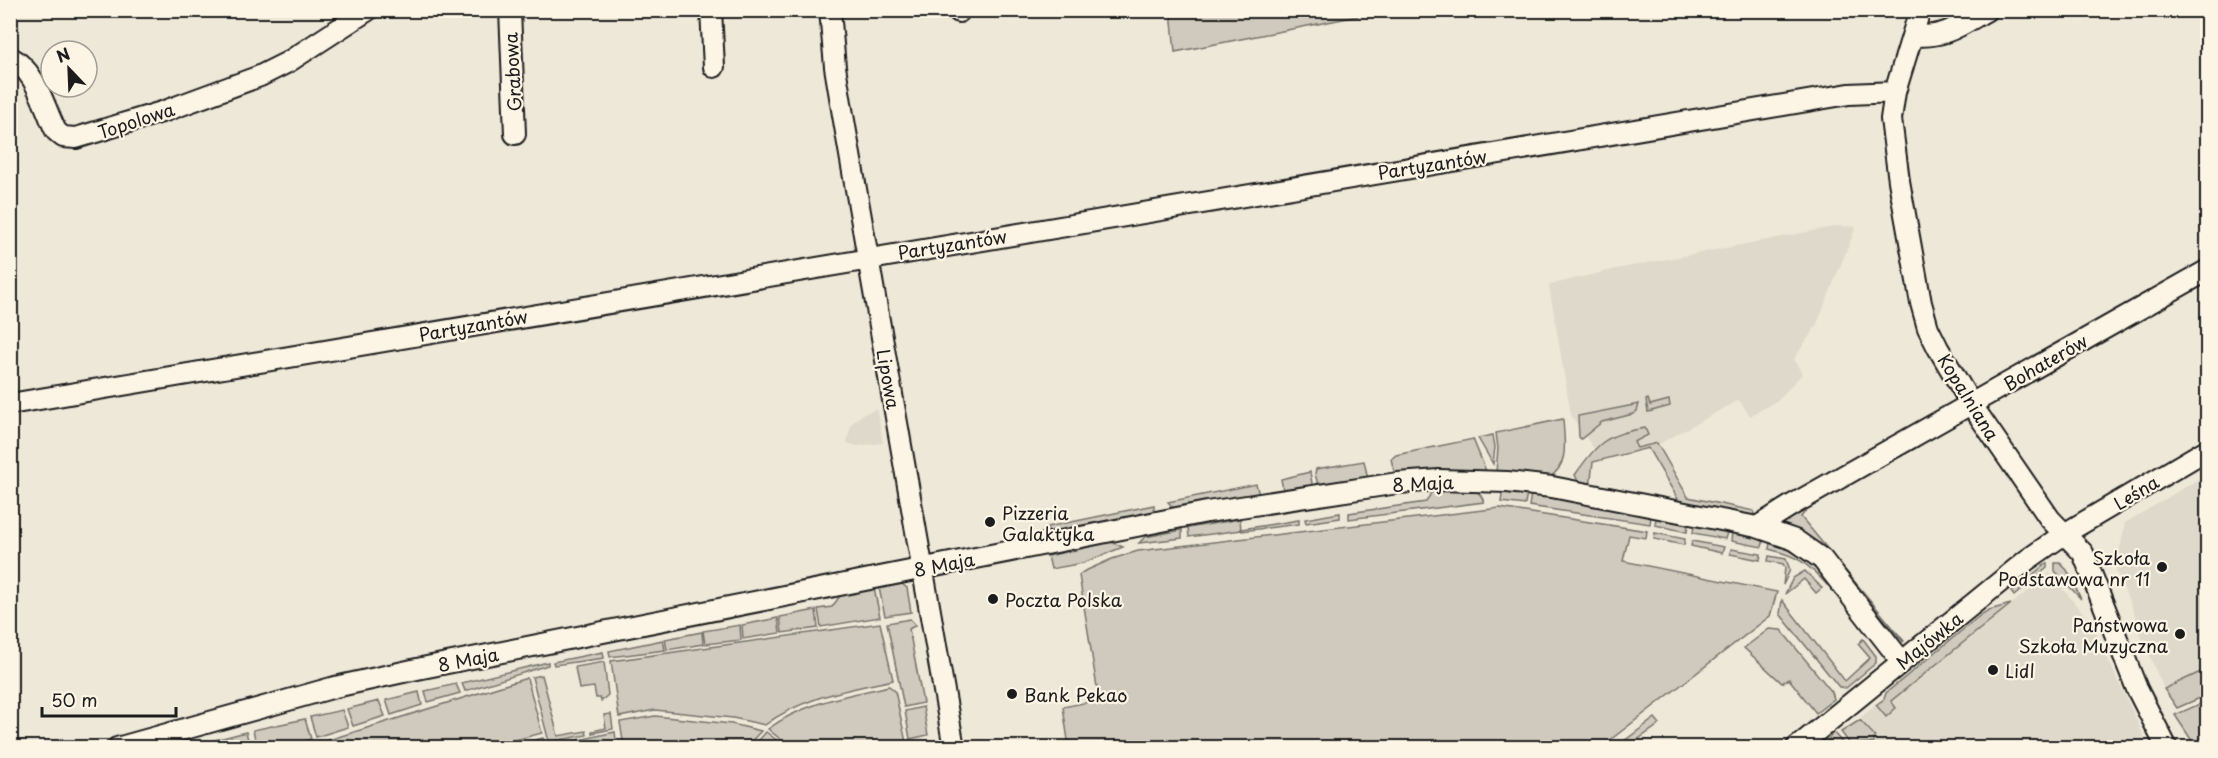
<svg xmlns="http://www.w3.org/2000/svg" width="2218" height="758" viewBox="0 0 2218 758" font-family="'Playpen Sans',sans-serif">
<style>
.built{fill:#ded9cb}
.green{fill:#cfcabd;stroke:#76736c;stroke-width:1.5}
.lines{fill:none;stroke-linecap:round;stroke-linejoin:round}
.minor-casing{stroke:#1c1c1c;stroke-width:24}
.minor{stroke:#fcf5e5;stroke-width:20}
.poi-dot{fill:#1c1c1c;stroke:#fcf5e5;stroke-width:2}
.labels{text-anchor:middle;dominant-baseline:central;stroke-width:4.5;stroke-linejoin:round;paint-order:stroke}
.street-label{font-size:18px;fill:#1c1c1c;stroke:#fcf5e5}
.poi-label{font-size:18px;fill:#1c1c1c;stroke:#fcf5e5;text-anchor:start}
</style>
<rect width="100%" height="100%" fill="#eee8d9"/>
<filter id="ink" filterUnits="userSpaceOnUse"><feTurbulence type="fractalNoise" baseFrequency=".0167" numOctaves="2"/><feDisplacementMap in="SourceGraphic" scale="12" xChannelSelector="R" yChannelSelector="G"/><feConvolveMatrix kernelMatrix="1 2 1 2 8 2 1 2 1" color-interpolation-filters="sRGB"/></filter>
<g filter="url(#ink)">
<!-- built -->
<path class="built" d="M 1838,226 L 1856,227 L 1816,326 L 1794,359 L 1802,374 L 1778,400 L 1750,416 L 1739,400 L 1659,444 L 1598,455 L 1571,415 L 1549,285 L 1616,269 Z
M 877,409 L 883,443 L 858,446 L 847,443 L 851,424 L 863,414 Z
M 2207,474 L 2207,669 L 2164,689 L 2139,632 L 2139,624 L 2116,571 L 2125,523 Z
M 2050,573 L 2091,623 L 2149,747 L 1875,747 L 1877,736 L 1860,718 L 1876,705 L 1887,717 L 1896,708 L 1892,701 Z"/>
<!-- green -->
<path class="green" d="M 1171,11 L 1171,10 L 1361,11 L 1358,16 L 1175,52 Z
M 1648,399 L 1650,405 L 1669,400 L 1670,406 L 1648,412 L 1646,400 Z
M 1639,404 L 1637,411 L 1633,414 L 1602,422 L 1581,439 L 1579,437 L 1578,416 Z
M 1563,419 C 1564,441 1570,464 1549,478 L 1496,472 L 1498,448 L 1496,433 Z
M 1645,428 L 1648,435 L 1634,442 L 1637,448 L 1657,443 L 1688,497 L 1754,511 L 1753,519 L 1682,506 L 1648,448 L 1593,462 L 1590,486 L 1580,484 L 1575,475 C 1597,443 1606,434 1645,428 Z
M 1493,435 L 1495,447 L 1493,464 L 1478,438 Z
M 1473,439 L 1486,471 L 1441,471 L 1395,475 L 1391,459 L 1396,455 Z
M 1917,445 L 1918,447 L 1809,506 L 1801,517 L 1904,641 L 1903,642 L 1821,544 L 1790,529 L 1784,524 L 1786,520 Z
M 1364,461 L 1368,479 L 1319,488 L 1315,474 L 1316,469 Z
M 1310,472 L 1313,489 L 1287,493 L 1283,490 L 1281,479 Z
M 1256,484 L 1260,498 L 1178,513 L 1168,502 Z
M 1470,489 C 1478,491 1481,494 1484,502 L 1349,519 L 1349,513 L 1426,502 L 1432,491 Z
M 1506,491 L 1527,492 L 1525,505 L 1501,502 L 1502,495 Z
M 1531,494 L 1651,516 L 1650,524 L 1529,506 Z
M 1154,505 L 1154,512 L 1149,519 L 1049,537 L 1047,527 Z
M 1500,508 L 1647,531 L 1646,538 L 1629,535 L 1623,561 L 1777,592 L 1770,616 L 1601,747 L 1069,747 L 1063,707 L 1099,700 L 1079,575 L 1083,572 L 1112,559 L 1138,551 Z
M 1340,513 L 1340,518 L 1306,523 L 1305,519 Z
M 1656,518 L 1688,525 L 1687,532 L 1655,525 Z
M 1240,519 L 1241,530 L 1189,537 L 1188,528 Z
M 1299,520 L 1299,524 L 1242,531 L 1242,529 Z
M 1694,526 L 1727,532 L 1725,539 L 1693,533 Z
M 1182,530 L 1182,538 L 1139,543 L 1145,537 Z
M 1655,533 L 1685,539 L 1684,545 L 1654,539 Z
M 1732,533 L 1764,539 L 1762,547 L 1731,541 Z
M 1692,541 L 1724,547 L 1722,553 L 1691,546 Z
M 1111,542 L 1123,547 L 1083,563 L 1051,569 L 1048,556 Z
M 1770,542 C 1795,551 1812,562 1829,582 L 1827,585 C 1806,562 1799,557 1769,549 Z
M 1731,549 L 1761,554 L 1760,560 L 1730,554 Z
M 1769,556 L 1786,559 L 1790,570 L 1783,585 L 1785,568 L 1783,564 L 1768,561 Z
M 2047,563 L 2047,568 L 2014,596 L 2011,592 Z
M 2055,563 L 2060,563 L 2067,570 L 2081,599 L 2055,571 Z
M 1805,571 L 1822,588 L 1816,593 L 1804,579 L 1785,594 L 1793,578 Z
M 902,584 L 907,588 L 911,612 L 885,616 L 879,588 Z
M 874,588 L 880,617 L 821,627 L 818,609 L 832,607 L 842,593 Z
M 1782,600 L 1845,681 L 1870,658 L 1858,644 L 1863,639 L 1876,656 L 1876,663 L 1846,688 L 1839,687 L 1780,614 Z
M 2011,604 L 1891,701 L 1896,708 L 1886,717 L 1876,705 L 1884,699 L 1886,693 L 1982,614 L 1989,610 Z
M 816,610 L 818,628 L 782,633 L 780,617 Z
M 778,618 L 780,633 L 743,639 L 742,625 Z
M 910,619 L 916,625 L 909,629 L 923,703 L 904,707 L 887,623 Z
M 880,623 L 893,680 C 848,690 802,697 765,725 L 733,718 L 655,710 L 619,717 L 611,661 Z
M 740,625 L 741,640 L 705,644 L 703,631 Z
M 1769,629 L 1781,630 L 1832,692 L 1834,699 L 1816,713 L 1789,679 L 1782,683 L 1744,648 Z
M 702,632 L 703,644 L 667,650 L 665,639 Z
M 663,640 L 665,650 L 610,657 L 609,651 Z
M 603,652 L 604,658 L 554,665 L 553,662 Z
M 548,662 L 548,665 L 465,691 L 462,683 Z
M 604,662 L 608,695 L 601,701 L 600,698 L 596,698 L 594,687 L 579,689 L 575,667 Z
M 2207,669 L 2207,695 L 2177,708 L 2164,689 Z
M 542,675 L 558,736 L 586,731 L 587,735 L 549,742 L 532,677 Z
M 527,678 L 542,733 L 489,747 L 306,747 Z
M 456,684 L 460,693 L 428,702 L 425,691 Z
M 889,686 L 895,691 L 907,747 L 790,747 L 768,729 C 804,702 847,696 889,686 Z
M 419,692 L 422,705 L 391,715 L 386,700 Z
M 379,701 L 385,716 L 353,726 L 347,709 Z
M 2204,702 L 2207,710 L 2207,747 L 2196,747 L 2175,715 Z
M 923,707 L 928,735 L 910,739 L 905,711 Z
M 342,710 L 348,727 L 316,737 L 310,717 Z
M 611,714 L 613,729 L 592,733 L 592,731 L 606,728 L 604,715 Z
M 655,716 L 732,724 L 761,731 L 746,747 L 624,747 L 620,722 Z
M 1655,718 L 1660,724 L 1627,747 L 1616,747 Z
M 305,719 L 311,739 L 287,746 L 256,743 L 253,730 Z
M 1860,720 L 1875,736 L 1874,743 L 1850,744 L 1841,732 Z
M 246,732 L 250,747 L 188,747 Z
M 615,732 L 617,747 L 552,748 L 552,746 Z
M 766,732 L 786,747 L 753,747 Z
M 1833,732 L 1846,747 L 1824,747 Z
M 543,738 L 545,747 L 509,747 Z"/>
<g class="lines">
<defs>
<path id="minor" d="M 510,10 L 515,134
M 711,10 L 714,67
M 830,10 L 835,67 L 843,115 L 954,748
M 959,10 L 959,12
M 1920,10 L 1895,92 L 1891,119 L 1899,181 L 1921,303 L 1928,328 L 1938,348 L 1971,404 L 2050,519 L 2083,553 L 2137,689 L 2167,748
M 1913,35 C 1944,39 1961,25 1987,10
M 10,57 C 37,72 43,105 56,131 L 63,137 L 76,138 L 165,111 L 260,76 L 288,62 L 368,10
M 10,404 L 1849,94 L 1895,92
M 1757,527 L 1792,505 L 2208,270
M 117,748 L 335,687 L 417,669 L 1207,512 L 1398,483 L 1439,480 L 1507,482 L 1552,487 L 1757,527 L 1795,540 L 1822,559 L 1902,662
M 1796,748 L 2027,560 L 2064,534 L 2208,449"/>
</defs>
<!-- minor casing -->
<use href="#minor" class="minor-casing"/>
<!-- minor -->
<use href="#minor" class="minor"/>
</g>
</g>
<!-- markers -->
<g class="poi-dot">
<circle cx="990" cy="522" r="6"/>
<circle cx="2162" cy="567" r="6"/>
<circle cx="993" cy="599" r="6"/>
<circle cx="2180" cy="634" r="6"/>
<circle cx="1993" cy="670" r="6"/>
<circle cx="1012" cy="694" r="6"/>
</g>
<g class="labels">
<!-- street labels -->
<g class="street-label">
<text transform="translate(512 72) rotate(-93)">Grabowa</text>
<text transform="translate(136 120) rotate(-18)">Topolowa</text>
<text transform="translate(1432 164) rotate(-9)">Partyzantów</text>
<text transform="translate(952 244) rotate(-9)">Partyzantów</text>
<text transform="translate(473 325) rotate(-10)">Partyzantów</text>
<text transform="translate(2045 362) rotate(-30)">Bohaterów</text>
<text transform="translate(889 379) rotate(80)">Lipowa</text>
<text transform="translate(1969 397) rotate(58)">Kopalniana</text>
<text transform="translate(1423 483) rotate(-3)">8 Maja</text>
<text transform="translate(2136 492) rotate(-31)">Leśna</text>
<text transform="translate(944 564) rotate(-11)">8 Maja</text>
<text transform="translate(1929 640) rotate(-39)">Majówka</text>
<text transform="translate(468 659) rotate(-11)">8 Maja</text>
</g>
<!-- poi labels -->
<g class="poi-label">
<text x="1002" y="512">Pizzeria<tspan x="1002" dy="21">Galaktyka</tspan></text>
<text x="2150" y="557" text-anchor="end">Szkoła<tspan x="2150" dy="21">Podstawowa nr 11</tspan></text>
<text x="1005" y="599">Poczta Polska</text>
<text x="2168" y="624" text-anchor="end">Państwowa<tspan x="2168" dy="21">Szkoła Muzyczna</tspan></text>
<text x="2005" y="670">Lidl</text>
<text x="1024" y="694">Bank Pekao</text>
</g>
</g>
<!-- margin -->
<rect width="2218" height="758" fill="none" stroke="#fcf5e5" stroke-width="36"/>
<rect x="18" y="18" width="2182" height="722" fill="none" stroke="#1c1c1c" stroke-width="2" filter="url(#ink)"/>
<!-- north arrow -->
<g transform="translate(69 69) rotate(337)"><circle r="28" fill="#fcf5e5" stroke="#a29e95" stroke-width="1.5"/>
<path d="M0-4.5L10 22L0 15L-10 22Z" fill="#1c1c1c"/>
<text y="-9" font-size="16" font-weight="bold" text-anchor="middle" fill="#1c1c1c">N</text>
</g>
<!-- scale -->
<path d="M42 707v9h134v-9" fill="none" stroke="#1c1c1c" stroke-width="3"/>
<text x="51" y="707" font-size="18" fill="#1c1c1c" stroke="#fcf5e5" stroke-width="4.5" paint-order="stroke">50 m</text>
</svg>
